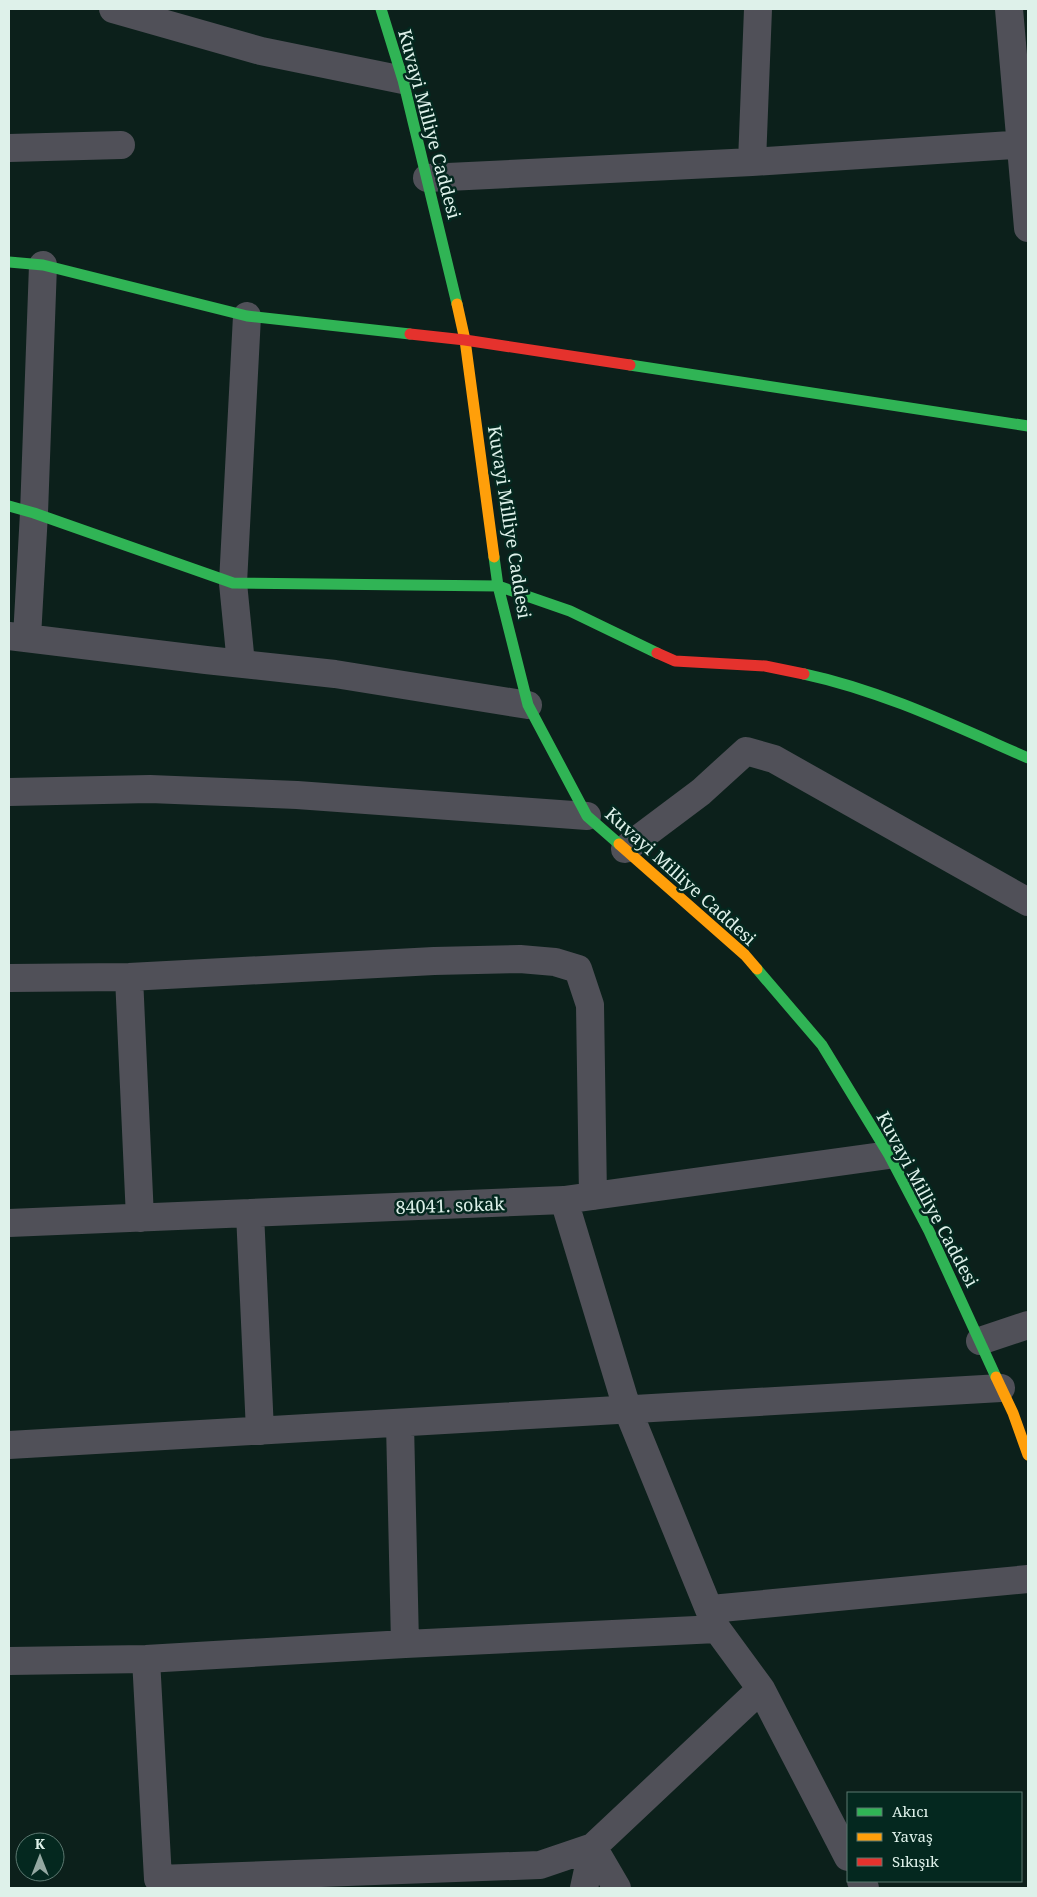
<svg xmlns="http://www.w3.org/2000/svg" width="1037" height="1897" viewBox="0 0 1037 1897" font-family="'Noto Serif',serif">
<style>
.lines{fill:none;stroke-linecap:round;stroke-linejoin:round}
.street{stroke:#505058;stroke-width:28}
.fast{stroke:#30b455;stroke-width:11}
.slow{stroke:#ff9f0a;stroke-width:11}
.jam{stroke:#e5322d;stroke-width:11}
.labels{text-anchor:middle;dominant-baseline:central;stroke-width:5;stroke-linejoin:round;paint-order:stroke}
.street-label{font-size:18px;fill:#def1ea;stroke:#04281f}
</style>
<rect width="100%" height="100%" fill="#0c201b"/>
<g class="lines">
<!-- street -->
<path class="street" d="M 113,9 L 261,51 L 403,80
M 1009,9 L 1028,228
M 9,148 L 121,145
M 752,162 L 758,9
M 427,178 L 752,162 L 1028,144
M 9,636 L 206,660 L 335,674 L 528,705
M 27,637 L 34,513 L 43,265
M 241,664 L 233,583 L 247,316
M 9,792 L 150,789 L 297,795 L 587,816
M 625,849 L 701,792 L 746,751 L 774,759 L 1028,902
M 129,977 L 140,1218
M 9,978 L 129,977 L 434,961 L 520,959 L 555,962 L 578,969 L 590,1005 L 593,1196
M 564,1200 L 627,1408 L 717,1629 L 761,1689 L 848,1857
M 250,1213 L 260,1431
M 9,1223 L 564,1200 L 889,1155
M 980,1341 L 1028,1325
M 400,1424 L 405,1644
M 9,1445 L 1001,1388
M 711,1609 L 1028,1579
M 146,1659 L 158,1879 L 540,1865 L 593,1847 L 761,1689
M 9,1661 L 146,1659 L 405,1644 L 717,1629
M 593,1847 L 617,1888
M 861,1881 L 865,1888
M 584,1888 L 593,1847"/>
<!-- fast -->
<path class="fast" d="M 381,9 L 403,80 L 457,304
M 9,262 L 43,265 L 247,316 L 410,334
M 630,365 L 1028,426
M 9,506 L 34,513 L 233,583 L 498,586 L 570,611 L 657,653
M 494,557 L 498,586 L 528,705 L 587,816 L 619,844
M 804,674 C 883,691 955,726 1028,758
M 757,969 L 822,1045 L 889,1155 L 929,1231 L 996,1377"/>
<!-- slow -->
<path class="slow" d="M 457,304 L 465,340 L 494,557
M 619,844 L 745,955 L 757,969
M 996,1377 L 1013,1413 L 1028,1455"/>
<!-- jam -->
<path class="jam" d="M 410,334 L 465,340 L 630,365
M 657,653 L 675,661 L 765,666 L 804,674"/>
</g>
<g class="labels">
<!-- street labels -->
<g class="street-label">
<text transform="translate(430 124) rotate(75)">Kuvayi Milliye Caddesi</text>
<text transform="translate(510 522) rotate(81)">Kuvayi Milliye Caddesi</text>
<text transform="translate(681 876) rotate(42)">Kuvayi Milliye Caddesi</text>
<text transform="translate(928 1199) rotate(62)">Kuvayi Milliye Caddesi</text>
<text transform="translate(450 1205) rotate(-2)">84041. sokak</text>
</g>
</g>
<!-- border -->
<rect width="1037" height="1897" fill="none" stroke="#def1ea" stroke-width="20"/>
<!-- legend -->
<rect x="847" y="1792" width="175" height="90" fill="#04281f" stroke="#5b7870"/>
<rect x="857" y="1808" width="25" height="8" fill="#30b455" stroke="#5b7870"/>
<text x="892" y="1817" font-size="15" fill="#def1ea">Akıcı</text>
<rect x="857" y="1833" width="25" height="8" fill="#ff9f0a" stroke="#5b7870"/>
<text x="892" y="1842" font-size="15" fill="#def1ea">Yavaş</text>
<rect x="857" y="1858" width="25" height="8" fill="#e5322d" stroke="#5b7870"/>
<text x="892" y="1867" font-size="15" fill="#def1ea">Sıkışık</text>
<!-- north arrow -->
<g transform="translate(40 1857)"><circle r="24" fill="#04281f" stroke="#5b7870"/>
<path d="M0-4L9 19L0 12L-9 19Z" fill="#94a8a2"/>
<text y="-8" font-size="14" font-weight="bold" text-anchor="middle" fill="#def1ea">K</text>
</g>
</svg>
